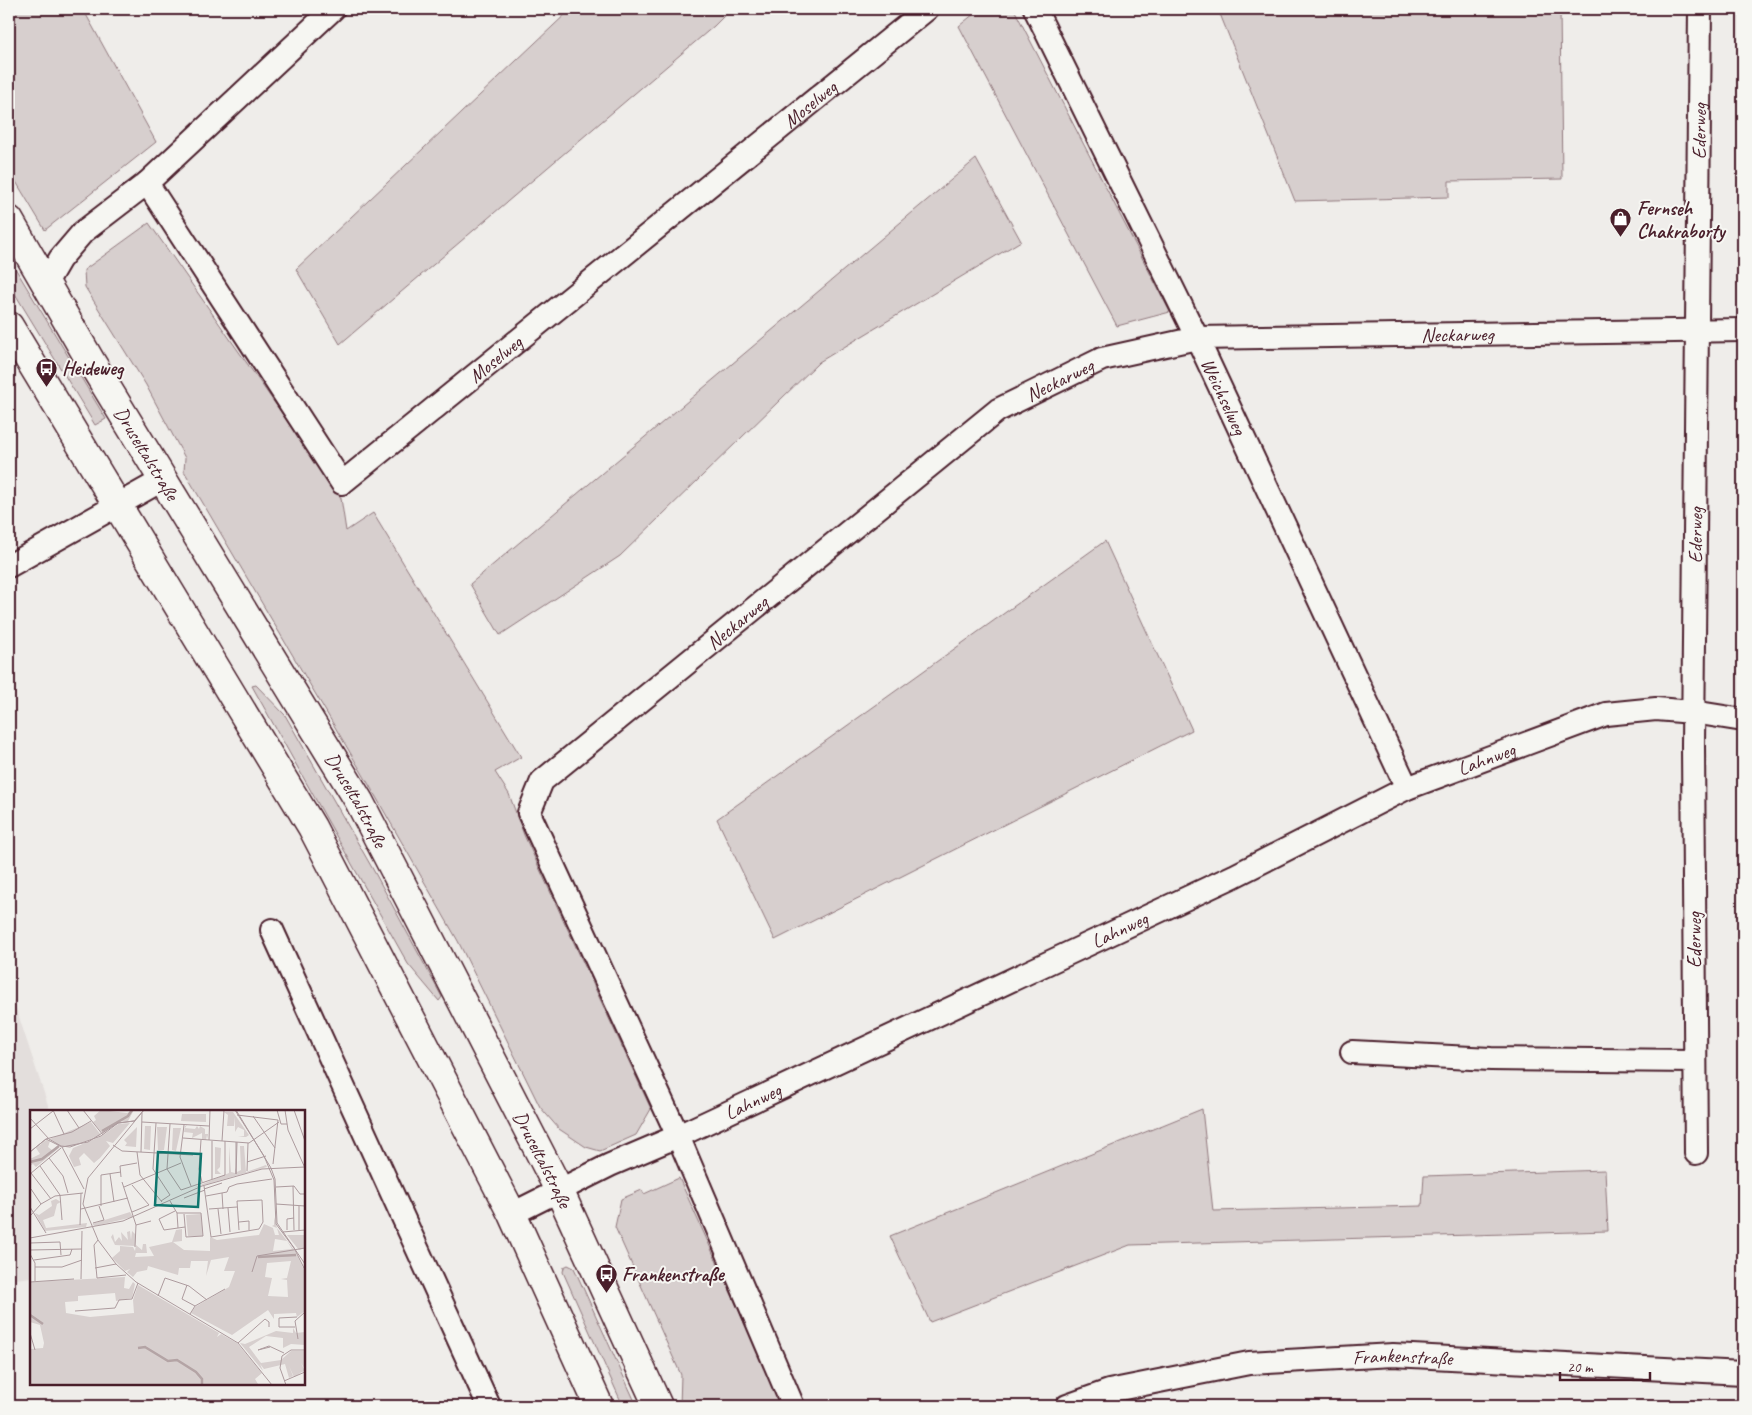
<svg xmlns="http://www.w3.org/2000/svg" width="1752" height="1415" viewBox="0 0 1752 1415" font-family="Caveat,sans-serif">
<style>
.built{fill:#e3dedc}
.green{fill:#d7cfce;stroke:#90777c}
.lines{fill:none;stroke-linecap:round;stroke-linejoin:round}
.street-casing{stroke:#4a1f2b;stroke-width:26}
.secondary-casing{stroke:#4a1f2b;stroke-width:31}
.street{stroke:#f6f6f2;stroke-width:22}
.secondary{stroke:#f6f6f2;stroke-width:28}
.labels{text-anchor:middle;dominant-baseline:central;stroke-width:4;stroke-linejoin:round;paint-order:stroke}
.street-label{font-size:20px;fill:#4a1f2b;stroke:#f6f6f2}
.poi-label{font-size:20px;font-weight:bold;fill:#4a1f2b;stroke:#f6f6f2;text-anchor:start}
.inset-river{fill:none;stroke:#b4a4a5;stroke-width:2.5}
.inset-road{fill:none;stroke:#ad9b9e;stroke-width:1}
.view{fill:#0f766e;fill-opacity:0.15;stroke:#0f766e;stroke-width:2.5}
.inset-edge{fill:none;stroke:#4a1f2b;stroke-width:2.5}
</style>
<rect width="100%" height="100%" fill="#efedea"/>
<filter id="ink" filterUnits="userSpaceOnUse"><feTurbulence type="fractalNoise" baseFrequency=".02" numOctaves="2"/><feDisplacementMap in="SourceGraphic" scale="10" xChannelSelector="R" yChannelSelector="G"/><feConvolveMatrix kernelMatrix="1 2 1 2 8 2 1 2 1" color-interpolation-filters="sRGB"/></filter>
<g filter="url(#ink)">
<!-- built -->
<path class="built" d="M 9,987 L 50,1111 L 31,1111 L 31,1277 L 9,1280 Z"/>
<!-- green -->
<path class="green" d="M 9,9 L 83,9 L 156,142 L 45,230 L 9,170 Z
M 571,9 L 731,9 L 714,26 L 340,344 L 296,269 Z
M 980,9 L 1014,9 L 1170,312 L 1117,326 L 959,26 Z
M 1218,9 L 1560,9 L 1562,179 L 1449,181 L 1449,197 L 1295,201 Z
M 976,159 L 1021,241 L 819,362 L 620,556 L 500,635 L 470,584 Z
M 149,223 L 341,498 L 346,531 L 373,513 L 521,757 L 495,772 L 509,794 L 524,835 L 651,1109 L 636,1135 L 600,1151 L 586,1147 L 559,1129 L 540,1107 L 458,941 L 368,783 L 184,471 L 185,458 L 146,385 L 85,287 L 84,270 Z
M 9,258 L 106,419 L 95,425 L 9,284 Z
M 1105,541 L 1192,730 L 775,940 L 717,819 Z
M 256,685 L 285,715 L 375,873 L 442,997 L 439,1001 L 408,964 L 252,686 Z
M 1202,1109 L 1213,1211 L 1422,1206 L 1424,1176 L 1605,1170 L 1608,1231 L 1130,1245 L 930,1322 L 890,1236 Z
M 679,1178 L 782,1406 L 680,1406 L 681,1375 L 615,1227 L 621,1199 L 642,1190 L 644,1194 Z
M 568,1265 L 574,1268 L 637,1406 L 623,1406 L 563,1272 L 564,1267 Z"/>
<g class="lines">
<defs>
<g id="street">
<path id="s1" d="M 1035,9 L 1197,338 L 1407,788"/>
<path id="s2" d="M 147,183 L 342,483 L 927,9"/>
<path d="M 46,283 L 60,259 L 83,232 L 147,183 L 333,9"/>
<path d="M 9,566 L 164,479"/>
<path d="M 272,930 L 489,1406"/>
<path d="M 1352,1052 L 1491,1059 L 1695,1061"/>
<path id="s3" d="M 1696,1153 L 1693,746 L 1700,9"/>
<path id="s4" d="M 512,1214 L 610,1165 L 678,1136 L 1234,876 L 1407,788 L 1606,714 L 1656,709 L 1693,712 L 1743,720"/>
<path id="s5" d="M 793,1406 L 678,1136 L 529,813 L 542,781 L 998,410 L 1102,359 L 1197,338 L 1743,330"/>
<path id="s6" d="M 1067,1406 L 1109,1391 L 1249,1363 L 1393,1355 L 1743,1373"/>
</g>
<g id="secondary">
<path id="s7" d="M 9,220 L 90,360 L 359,801 L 559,1190 L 658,1406"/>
<path d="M 9,326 L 312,827 L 512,1214 L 599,1406"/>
</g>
</defs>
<!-- street casing -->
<use href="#street" class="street-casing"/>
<!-- secondary casing -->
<use href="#secondary" class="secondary-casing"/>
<!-- street -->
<use href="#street" class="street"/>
<!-- secondary -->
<use href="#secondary" class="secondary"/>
</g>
</g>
<!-- icons -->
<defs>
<symbol id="shop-pin" viewBox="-11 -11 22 30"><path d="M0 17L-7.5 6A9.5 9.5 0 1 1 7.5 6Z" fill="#4a1f2b" stroke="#f6f6f2"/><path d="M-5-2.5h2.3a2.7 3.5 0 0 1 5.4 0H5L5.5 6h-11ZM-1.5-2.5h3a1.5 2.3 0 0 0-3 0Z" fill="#fff"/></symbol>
<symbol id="bus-pin" viewBox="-11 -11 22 30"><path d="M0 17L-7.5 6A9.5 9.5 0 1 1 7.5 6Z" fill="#4a1f2b" stroke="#f6f6f2"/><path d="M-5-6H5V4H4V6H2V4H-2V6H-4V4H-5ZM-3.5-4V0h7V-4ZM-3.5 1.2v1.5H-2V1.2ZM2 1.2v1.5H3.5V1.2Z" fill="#fff"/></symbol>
</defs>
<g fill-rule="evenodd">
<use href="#shop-pin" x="1608" y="206" width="25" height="34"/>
<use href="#bus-pin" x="34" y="356" width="25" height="34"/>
<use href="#bus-pin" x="594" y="1262" width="25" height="34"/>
</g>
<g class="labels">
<!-- street labels -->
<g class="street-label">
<text stroke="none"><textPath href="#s2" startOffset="960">Moselweg</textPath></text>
<text stroke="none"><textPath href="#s3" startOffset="1022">Ederweg</textPath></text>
<text stroke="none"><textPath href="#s5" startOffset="1745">Neckarweg</textPath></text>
<text stroke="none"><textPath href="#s2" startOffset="555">Moselweg</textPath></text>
<text stroke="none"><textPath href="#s5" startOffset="1340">Neckarweg</textPath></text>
<text stroke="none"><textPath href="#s1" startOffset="431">Weichselweg</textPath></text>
<text stroke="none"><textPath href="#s7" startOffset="271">Druseltalstraße</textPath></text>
<text stroke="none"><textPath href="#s3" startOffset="618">Ederweg</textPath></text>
<text stroke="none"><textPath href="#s5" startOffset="935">Neckarweg</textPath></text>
<text stroke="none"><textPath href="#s4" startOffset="1076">Lahnweg</textPath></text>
<text stroke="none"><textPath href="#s7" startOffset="676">Druseltalstraße</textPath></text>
<text stroke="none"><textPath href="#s4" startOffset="671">Lahnweg</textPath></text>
<text transform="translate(1694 940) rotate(-90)">Ederweg</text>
<text stroke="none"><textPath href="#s4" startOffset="266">Lahnweg</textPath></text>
<text stroke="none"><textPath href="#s7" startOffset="1081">Druseltalstraße</textPath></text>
<text stroke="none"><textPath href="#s6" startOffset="341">Frankenstraße</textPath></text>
</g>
<!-- poi labels -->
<g class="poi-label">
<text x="1637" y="208">Fernseh<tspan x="1637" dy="23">Chakraborty</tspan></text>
<text x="62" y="368">Heideweg</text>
<text x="622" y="1274">Frankenstraße</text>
</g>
</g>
<!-- overview -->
<g transform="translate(30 1110)">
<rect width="275" height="275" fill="#efedea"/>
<path d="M 71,0 L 97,3 L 104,0 L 98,11 L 87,12 L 73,24 L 63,12 L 66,10 L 64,6 ZM 194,2 L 203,2 L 219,25 L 216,27 L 208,27 L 214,26 L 214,20 L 208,17 L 205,22 L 205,7 L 204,16 L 197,16 L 198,5 ZM 152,4 L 176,4 L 176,12 L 151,11 ZM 61,12 L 71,25 L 43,36 L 31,36 L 20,29 ZM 100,13 L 83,33 L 76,31 L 80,36 L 70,48 L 64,53 L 54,43 L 49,48 L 51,55 L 44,57 L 39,46 L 43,38 L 72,26 L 88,14 ZM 157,15 L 155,18 L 165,19 L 167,16 L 169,19 L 170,16 L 175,19 L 175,24 L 178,24 L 178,29 L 177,25 L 176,30 L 172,29 L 172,23 L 162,28 L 163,23 L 154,22 L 155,16 ZM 115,16 L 121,16 L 120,40 L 114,39 ZM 107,17 L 106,37 L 95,36 L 97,33 L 94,30 ZM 127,17 L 137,17 L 134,40 L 128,40 ZM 143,18 L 151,18 L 146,41 L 142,40 ZM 16,30 L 20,31 L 18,37 L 22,40 L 29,38 L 6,57 L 3,54 L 0,56 L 0,49 L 10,44 L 6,38 ZM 199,36 L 201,62 L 205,63 L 205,58 L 207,62 L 211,60 L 210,36 L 214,36 L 216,62 L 236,55 L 237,57 L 163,78 L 199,63 ZM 185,37 L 191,38 L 190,57 L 187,60 L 191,64 L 185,64 ZM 26,89 L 31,92 L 27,94 L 24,106 L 13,110 L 16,118 L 57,113 L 56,117 L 15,121 L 5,103 L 9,105 L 22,96 L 21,91 ZM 100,102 L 103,107 L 65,116 L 62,114 ZM 171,104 L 173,126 L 158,126 L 156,105 ZM 244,107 L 247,118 L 265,141 L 275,162 L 275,201 L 267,207 L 266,203 L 244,204 L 244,209 L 238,200 L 202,225 L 161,203 L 165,197 L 199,177 L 205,161 L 194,161 L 199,147 L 181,150 L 176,166 L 178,151 L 161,151 L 160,158 L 149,158 L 148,165 L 118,156 L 117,160 L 107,162 L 103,167 L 97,162 L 100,159 L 95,161 L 82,148 L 90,141 L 90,136 L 103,137 L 105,141 L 106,135 L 112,140 L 113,134 L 116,134 L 117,143 L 106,143 L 105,147 L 124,146 L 119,137 L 142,132 L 146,120 L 152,119 L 152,131 L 143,132 L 154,140 L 180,141 L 180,127 L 187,130 L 229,125 L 234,114 L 243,118 L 245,125 L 249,125 L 247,118 L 242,116 L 244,115 ZM 245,129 L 257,131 L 262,139 L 243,141 ZM 261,151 L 257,168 L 251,169 L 257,170 L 258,187 L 238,186 L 242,168 L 235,167 L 237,153 ZM 100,121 L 101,130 L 102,121 L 106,125 L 105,136 L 85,135 L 81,127 L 83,124 L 85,132 L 89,127 L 92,131 L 91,122 L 98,130 L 97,122 ZM 257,125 L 275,125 L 275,138 L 269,140 ZM 95,167 L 94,178 L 99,179 L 103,172 L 105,174 L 102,188 L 86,191 L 85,183 L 48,186 L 48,191 L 35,192 L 36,203 L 60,207 L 104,203 L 103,190 L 108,175 L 189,223 L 187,227 L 191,224 L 207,233 L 232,263 L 225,269 L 228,274 L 0,275 L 0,239 L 13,238 L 14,233 L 10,215 L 0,212 L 0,172 ZM 263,218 L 266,223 L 275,222 L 275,235 L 261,234 L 253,238 L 253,228 L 236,226 L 219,237 L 231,253 L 251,250 L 261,241 L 275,241 L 275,259 L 271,253 L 275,261 L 272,262 L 266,254 L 272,262 L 264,267 L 259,256 L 263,266 L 259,268 L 255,254 L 234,259 L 230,254 L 233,261 L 210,233 L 215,234 L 246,221 L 263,223 Z" fill="#d7cfce" fill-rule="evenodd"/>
<path class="inset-river" d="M 72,21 L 98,6 L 102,0M 0,52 L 12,49 L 29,36M 228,147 L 266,145M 0,205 L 13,214M 108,238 L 115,237 L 138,251 L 147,250 L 166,262 L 172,269 L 172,275"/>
<path class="inset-road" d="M 23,0 L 34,24M 37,0 L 49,18M 53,0 L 73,25M 114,0 L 58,68 L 53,94 L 68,130 L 86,154 L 106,172 L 208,233 L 242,275M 181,0 L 205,0M 186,0 L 206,0M 205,0 L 234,46 L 244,70 L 246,114 L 264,138 L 275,160M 206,0 L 241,58M 247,0 L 251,14 L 257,14M 255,0 L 258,20 L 275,58M 264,0 L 275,31M 207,5 L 248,10 L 243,54M 223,6 L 245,38M 0,8 L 19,29 L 31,36 L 40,37 L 71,26 L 88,13 L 104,11M 112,12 L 179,16M 126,13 L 123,59 L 140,85 L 131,91M 140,14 L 137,59 L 151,80 L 195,65 L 195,31M 154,15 L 150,47 L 161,76M 0,19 L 23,1M 153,28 L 219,33 L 249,12M 171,30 L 169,59 L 172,72M 179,30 L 180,0M 182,31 L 182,69M 192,31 L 194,0M 206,32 L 206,64 L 207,32M 83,35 L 92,41 L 163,45M 32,37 L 54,79M 0,42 L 16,29 L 42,22 L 61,11M 0,42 L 16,29 L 32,37 L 58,32 L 88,13 L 104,11 L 114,0M 107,42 L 110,65 L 132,92M 111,42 L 112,3M 19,48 L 33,66 L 38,83M 217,52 L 236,46M 10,56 L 30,85 L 32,110M 241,58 L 245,69 L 247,113 L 275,154M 217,61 L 218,33M 1,63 L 21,89M 0,64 L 31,38M 80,64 L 84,92M 91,67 L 90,56 L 107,53M 92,72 L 106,115 L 105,137M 174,76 L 181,127 L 229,119 L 233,112 L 232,90 L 207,91 L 209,120M 263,76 L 264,120M 94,77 L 151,53M 246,77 L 264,76 L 270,84 L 275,84M 1,79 L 11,94M 174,79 L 192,73M 192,83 L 193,99M 176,86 L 197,82 L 199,77 L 207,74 L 242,69M 154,88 L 175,80M 140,91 L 147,103 L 171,103 L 173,126 L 156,127 L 154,104M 246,94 L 275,96M 71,96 L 71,65 L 91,62M 269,96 L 269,120M 0,97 L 16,123M 198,98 L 200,122M 51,99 L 98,88M 179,99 L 207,97M 188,99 L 191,124M 145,101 L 129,109 L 134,120 L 155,117M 102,102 L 119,95 L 102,75M 147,103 L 148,118M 0,106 L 11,94 L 25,86 L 53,83M 209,112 L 219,111 L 219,120M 63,113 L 74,110 L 69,96M 50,115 L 51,83M 106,115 L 121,111M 257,120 L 257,109 L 264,108M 253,122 L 275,120M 0,128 L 93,111 L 172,76 L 232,59 L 275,57M 68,130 L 64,135 L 67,168 L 96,165M 0,133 L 30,132 L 31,145M 0,140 L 52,139M 0,144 L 5,153 L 5,171M 4,150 L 40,145 L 42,139M 5,157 L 32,157 L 52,150M 65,158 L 86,154M 222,162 L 227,146 L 275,138M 51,169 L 52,121M 0,172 L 44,169M 157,175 L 152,189 L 165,196M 128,186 L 135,168 L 159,176 L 177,190M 45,201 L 85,198 L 89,190 L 102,189 L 108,173M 160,204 L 165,196 L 195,179M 265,217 L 249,217 L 249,208 L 267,207M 0,223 L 5,240M 268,229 L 265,211 L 275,202M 208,233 L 235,209 L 239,212 L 239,217M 240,237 L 228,240 L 239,236 L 254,243M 254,271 L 275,262M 256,275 L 250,258 L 252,246 L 261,240 L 275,240"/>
<path class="view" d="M 128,42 L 171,44 L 168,97 L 125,95 Z"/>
<rect width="275" height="275" class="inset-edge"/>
</g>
<!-- margin -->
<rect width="1752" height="1415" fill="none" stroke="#f6f6f2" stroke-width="30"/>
<rect x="15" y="15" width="1722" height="1385" fill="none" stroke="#4a1f2b" stroke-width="2" filter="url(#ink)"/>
<!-- scale -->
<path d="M1560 1372v8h90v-8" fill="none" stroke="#4a1f2b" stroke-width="2.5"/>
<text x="1567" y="1372" font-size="15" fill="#4a1f2b" stroke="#f6f6f2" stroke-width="4" paint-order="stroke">20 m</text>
</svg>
